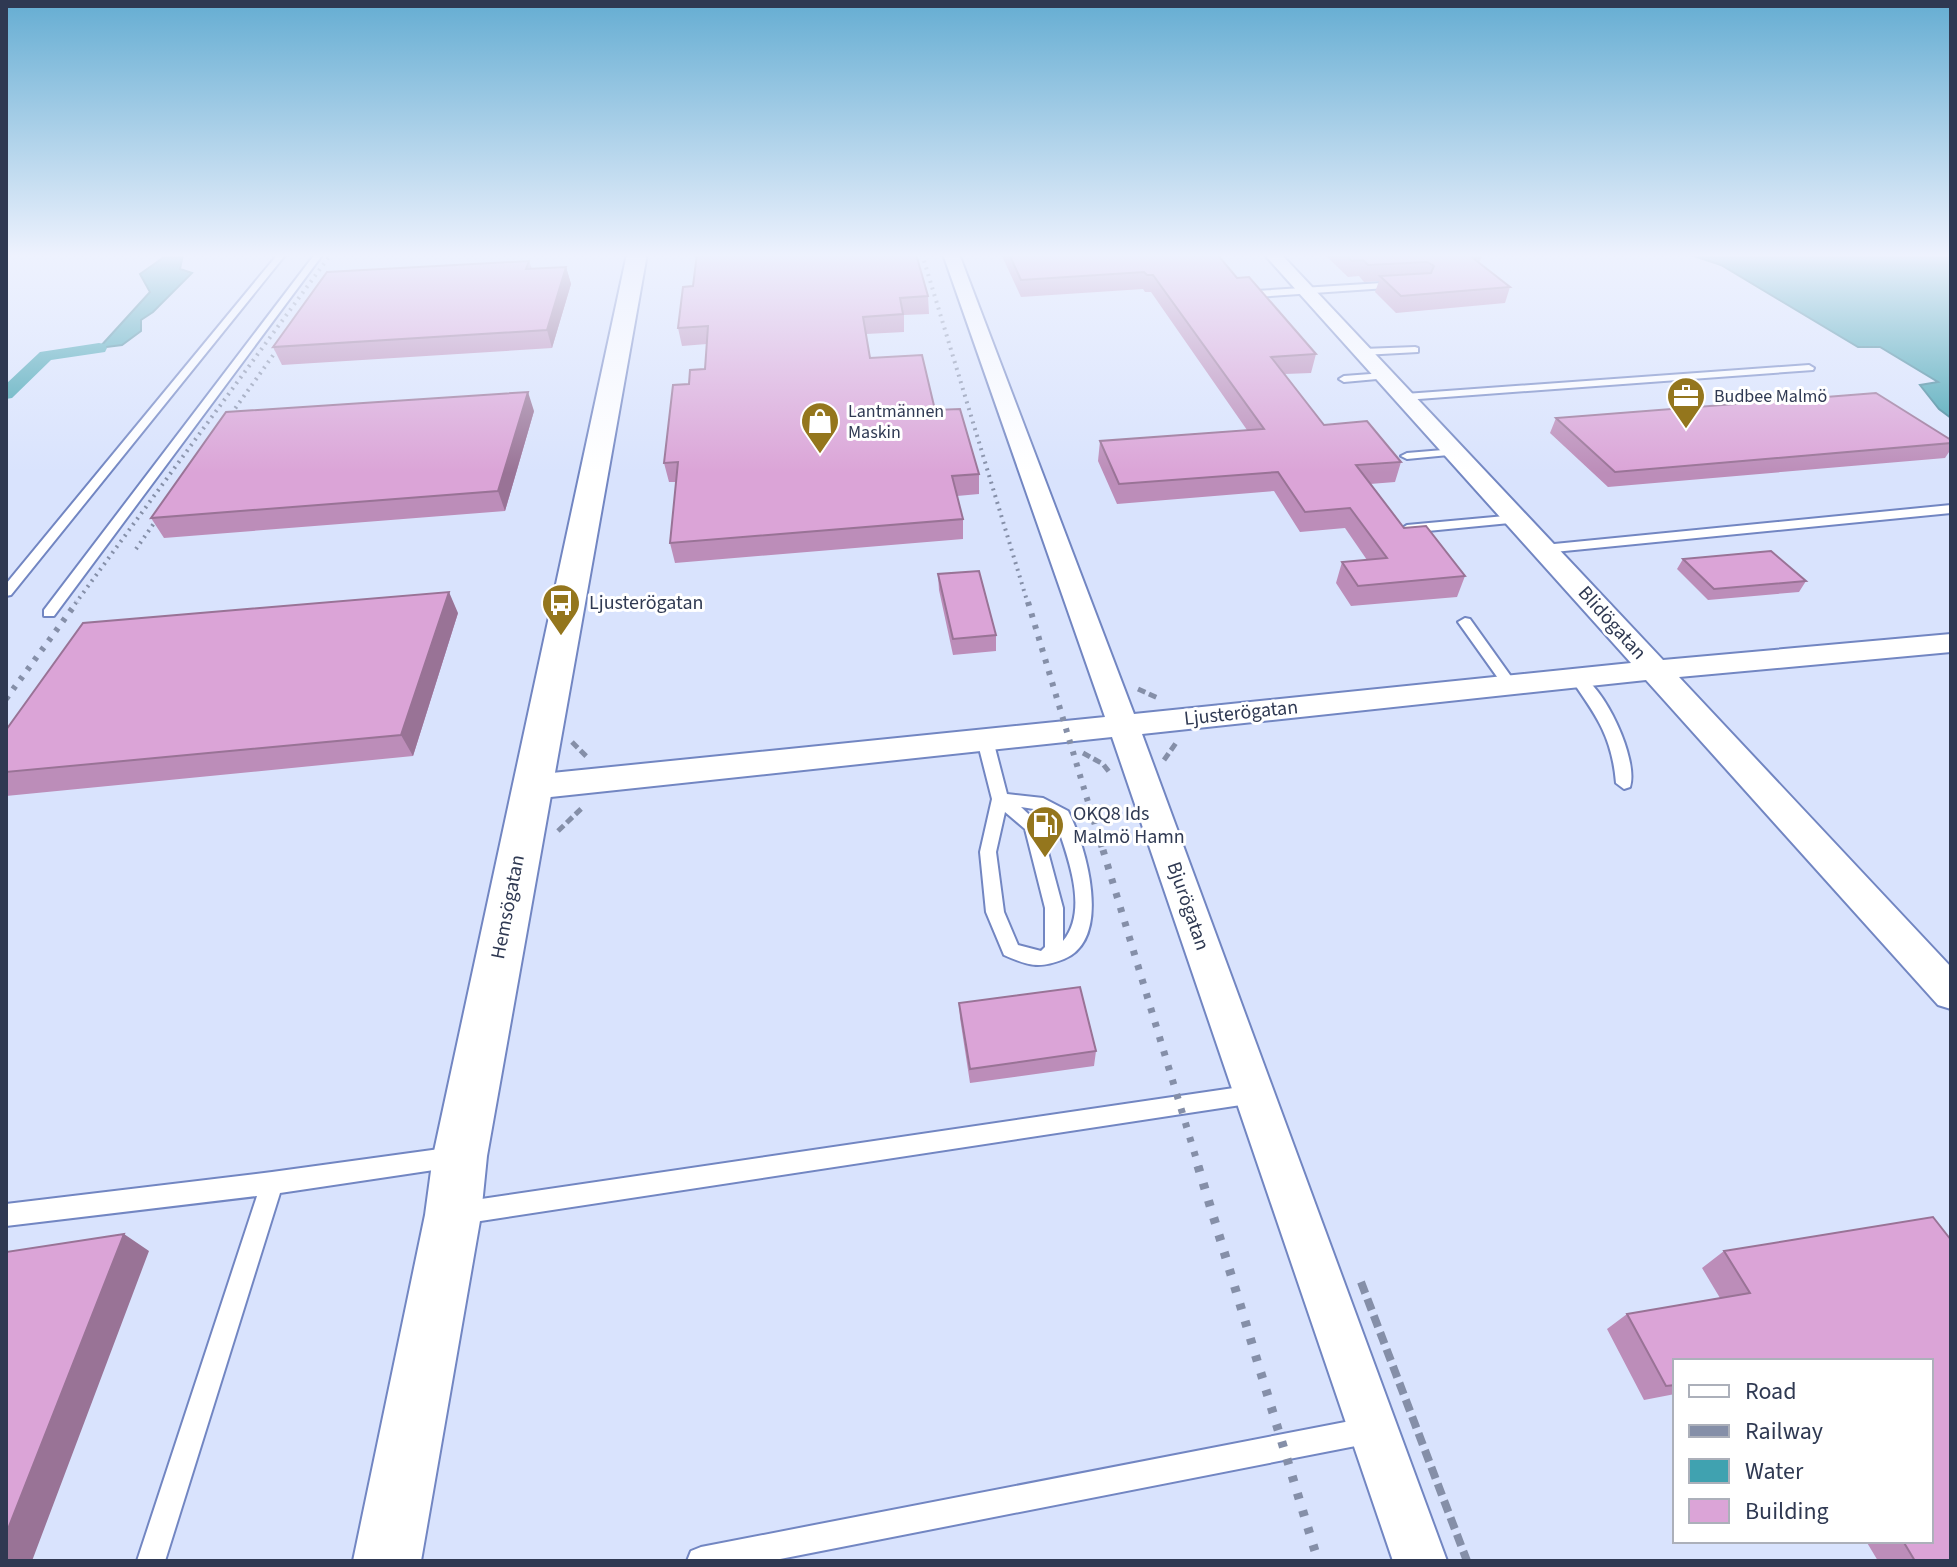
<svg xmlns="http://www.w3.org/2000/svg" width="1957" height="1567" viewBox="0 0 1957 1567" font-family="'Source Sans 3',sans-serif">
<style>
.water{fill:#40a2b0;stroke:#3b8294;stroke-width:2}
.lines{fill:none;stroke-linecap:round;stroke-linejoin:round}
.canal{fill:#40a2b0;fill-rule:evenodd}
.service-casing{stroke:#7286c2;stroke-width:4}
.minor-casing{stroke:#7286c2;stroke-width:4}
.tertiary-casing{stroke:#7286c2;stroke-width:4}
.path-far1{stroke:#858fa8;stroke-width:5;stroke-dasharray:8 4;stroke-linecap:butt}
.path{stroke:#858fa8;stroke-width:8;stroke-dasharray:12 6;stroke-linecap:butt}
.service{fill:#fff;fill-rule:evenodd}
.minor{fill:#fff;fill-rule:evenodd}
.tertiary{fill:#fff;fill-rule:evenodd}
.rail-far3{stroke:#858fa8;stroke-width:4;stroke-dasharray:2 5;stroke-linecap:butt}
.rail-far2{stroke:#858fa8;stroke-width:6;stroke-dasharray:4 8;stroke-linecap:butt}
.rail-far1{stroke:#858fa8;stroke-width:7;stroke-dasharray:5 10;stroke-linecap:butt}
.rail{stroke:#858fa8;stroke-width:9;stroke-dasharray:6 12;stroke-linecap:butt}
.wall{fill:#bc8db9}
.shaded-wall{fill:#997396}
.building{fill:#dba4d7;stroke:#997396;stroke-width:2}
.labels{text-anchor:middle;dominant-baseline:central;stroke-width:6;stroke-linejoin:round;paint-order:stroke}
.far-poi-label{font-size:18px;fill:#2f3952;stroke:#fff;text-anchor:start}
.poi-label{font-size:20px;fill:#2f3952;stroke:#fff;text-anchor:start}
.street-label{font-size:20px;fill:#2f3952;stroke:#fff}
</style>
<rect width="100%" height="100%" fill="#d9e3fd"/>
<!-- water -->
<path class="water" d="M 183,254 L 180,269 L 192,273 L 153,312 L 141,320 L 141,331 L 122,345 L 99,348 L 150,292 L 140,274 L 167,255 Z
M 1688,254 L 1951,254 L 1951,418 L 1939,409 L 1920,385 L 1938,382 L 1880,347 L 1858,347 L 1721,265 Z"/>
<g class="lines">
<!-- canal -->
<path class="canal" d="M 99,343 L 105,344 L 107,348 L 105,352 L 51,360 L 12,398 L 6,399 L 6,384 L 40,352 Z"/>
<defs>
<path id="service" d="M 278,254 L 286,254 L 11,595 L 6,596 L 6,584 Z
M 315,254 L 323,254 L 54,616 L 44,616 L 44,610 Z
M 1398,282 L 1401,283 L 1401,287 L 1256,297 L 1252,294 L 1256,291 Z
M 1415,347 L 1418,348 L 1418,352 L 1363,355 L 1358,352 L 1363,349 Z
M 1809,365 L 1814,368 L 1813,370 L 1405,400 L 1400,397 L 1405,394 Z
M 1384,373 L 1388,374 L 1388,378 L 1344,382 L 1339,379 L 1344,376 Z
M 1455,449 L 1461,452 L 1459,454 L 1407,459 L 1401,456 L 1407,453 Z
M 1951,505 L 1951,513 L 1544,553 L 1538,549 L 1544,545 Z
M 1516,515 L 1522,519 L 1520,522 L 1407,533 L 1401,529 L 1407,525 Z
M 1465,618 L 1470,619 L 1515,682 L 1517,685 L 1515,688 L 1505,688 L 1458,622 Z
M 1577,673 C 1604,684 1639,760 1630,787 L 1624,789 L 1616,783 C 1612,736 1596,715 1570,678 Z
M 985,735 L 993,740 L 1007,794 L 1043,798 L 1068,811 C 1086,846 1113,939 1064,959 C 1039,969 1029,966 1004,955 L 986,912 L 980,852 L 992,799 L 977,740 ZM 1021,807 L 1040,810 L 1055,819 C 1066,853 1090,909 1063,941 L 1063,908 L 1041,826 ZM 1005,812 L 1025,829 L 1045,908 L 1045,947 L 1041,951 L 1018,945 L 1004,912 L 996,852 Z
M 1254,1085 L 1261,1087 L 1264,1094 L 1261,1101 L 1254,1103 L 461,1224 L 453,1221 L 450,1213 L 453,1205 L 461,1202 Z
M 454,1147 L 462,1150 L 465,1157 L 462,1164 L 454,1167 L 280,1193 L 165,1561 L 137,1561 L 257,1196 L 6,1226 L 6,1204 L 272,1172 Z
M 1371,1417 L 1380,1421 L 1384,1430 L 1380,1439 L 1371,1443 L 770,1561 L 687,1561 L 691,1551 L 701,1547 Z"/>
<path id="minor" d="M 943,254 L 959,254 L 1134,714 L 1631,663 L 1264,254 L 1281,254 L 1663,660 L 1951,634 L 1951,652 L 1679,677 L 1951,967 L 1951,1009 L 1938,1005 L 1646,680 L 1142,734 L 1447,1561 L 1393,1561 L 1112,737 L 532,799 L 521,795 L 516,787 L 521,779 L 532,775 L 1105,717 Z"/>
<path id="tertiary" d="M 627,254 L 647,254 L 487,1156 L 481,1215 L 421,1561 L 353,1561 L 425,1215 L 433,1156 Z"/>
</defs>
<!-- service casing -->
<use href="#service" class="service-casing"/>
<!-- minor casing -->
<use href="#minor" class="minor-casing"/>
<!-- tertiary casing -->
<use href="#tertiary" class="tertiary-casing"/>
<!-- path-far1 -->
<path class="path-far1" d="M 1138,689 L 1158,698
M 572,742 L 587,757
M 1083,753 L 1103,764 L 1110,773
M 1164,760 L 1176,743
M 558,831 L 582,808"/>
<!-- path -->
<path class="path" d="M 1361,1282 L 1467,1561"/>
<!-- service -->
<use href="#service" class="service"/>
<!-- minor -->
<use href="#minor" class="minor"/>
<!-- tertiary -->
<use href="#tertiary" class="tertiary"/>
<!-- rail-far3 -->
<path class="rail-far3" d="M 922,254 L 1028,604
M 219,431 L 289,333
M 136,549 L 166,506
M 75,604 L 331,254"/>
<!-- rail-far2 -->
<path class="rail-far2" d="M 1028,602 L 1103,852
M 6,699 L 77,602"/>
<!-- rail-far1 -->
<path class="rail-far1" d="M 1103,850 L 1199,1168"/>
<!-- rail -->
<path class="rail" d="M 1198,1166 L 1318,1561"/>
</g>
<!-- wall -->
<path class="wall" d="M 1001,254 L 1217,254 L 1237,278 L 1316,354 L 1311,373 L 1285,374 L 1324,425 L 1401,462 L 1395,482 L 1370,484 L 1404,528 L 1465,576 L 1457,597 L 1351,606 L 1336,583 L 1342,562 L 1367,560 L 1345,528 L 1300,532 L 1274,491 L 1117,504 L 1098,461 L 1100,441 L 1247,430 L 1151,292 L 1145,292 L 1143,289 L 1021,297 Z
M 1324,254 L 1483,254 L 1479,263 L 1510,287 L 1505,303 L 1396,313 L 1375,292 L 1379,281 L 1364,282 L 1359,276 L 1348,277 Z
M 529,261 L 532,269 L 566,267 L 571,284 L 552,348 L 282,365 L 273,347 Z
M 693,286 L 928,296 L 929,314 L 904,315 L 904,332 L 866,334 L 870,358 L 935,410 L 979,474 L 979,494 L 957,496 L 963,519 L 963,539 L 675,563 L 670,543 L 676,482 L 669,482 L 664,463 L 689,384 L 705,369 L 707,344 L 682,346 L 678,328 Z
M 534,411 L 505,511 L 164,538 L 151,518 Z
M 1556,418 L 1951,440 L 1951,449 L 1945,458 L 1608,487 L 1550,433 Z
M 1683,559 L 1806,581 L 1799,592 L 1708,600 L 1677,569 Z
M 938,574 L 996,635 L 996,651 L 953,655 L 939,590 Z
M 458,613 L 413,756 L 6,796 L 6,730 Z
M 959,1003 L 1096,1051 L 1094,1066 L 970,1083 L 960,1018 Z
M 1933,1217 L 1951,1240 L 1951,1561 L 1878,1561 L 1866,1541 L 1931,1541 L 1931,1361 L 1675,1361 L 1675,1394 L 1644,1400 L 1607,1329 L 1627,1314 L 1720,1298 L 1702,1268 L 1724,1251 Z"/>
<!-- shaded-wall -->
<path class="shaded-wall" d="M 566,267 L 571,284 L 552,348 L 547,330 Z
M 528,392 L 534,411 L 505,511 L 498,491 Z
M 449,592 L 458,613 L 413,756 L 401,735 Z
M 124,1234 L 149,1251 L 32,1561 L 6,1561 L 6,1534 Z"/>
<!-- building -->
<path class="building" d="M 697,254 L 916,254 L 928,296 L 900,298 L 903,314 L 863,317 L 870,358 L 922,355 L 935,410 L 960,409 L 979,474 L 952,476 L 963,519 L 670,543 L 678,462 L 664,463 L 673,385 L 689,384 L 690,370 L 705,369 L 708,326 L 678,328 L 683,287 L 693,286 Z
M 1009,254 L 1217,254 L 1237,278 L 1249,277 L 1316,354 L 1271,357 L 1324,425 L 1367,421 L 1401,462 L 1356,465 L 1404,528 L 1426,526 L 1465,576 L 1358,586 L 1342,562 L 1387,558 L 1350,508 L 1305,512 L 1278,472 L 1119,484 L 1100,441 L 1264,429 L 1153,275 L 1147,275 L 1144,272 L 1021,280 Z
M 1344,254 L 1474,254 L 1479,258 L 1473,258 L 1510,287 L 1401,296 L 1380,276 L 1431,273 L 1434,266 L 1427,262 L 1368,265 L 1363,260 L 1352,261 Z
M 529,261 L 526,269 L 566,267 L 547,330 L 273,347 L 327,272 Z
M 528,392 L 498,491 L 151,518 L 226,412 Z
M 1876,393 L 1951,440 L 1951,443 L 1615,472 L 1556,418 Z
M 1771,551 L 1806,581 L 1714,589 L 1683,559 Z
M 979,571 L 996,635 L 953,639 L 938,574 Z
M 449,592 L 401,735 L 6,772 L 6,730 L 83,623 Z
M 1080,987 L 1096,1051 L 970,1069 L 959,1003 Z
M 1933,1217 L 1951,1240 L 1951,1561 L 1915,1561 L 1903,1541 L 1931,1541 L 1931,1361 L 1675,1361 L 1675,1385 L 1666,1386 L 1627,1314 L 1750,1293 L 1724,1251 Z
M 124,1234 L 6,1534 L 6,1252 Z"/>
<!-- sky -->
<linearGradient id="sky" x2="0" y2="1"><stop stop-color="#65add2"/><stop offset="0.54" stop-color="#eef2fe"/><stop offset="1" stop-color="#eef2fe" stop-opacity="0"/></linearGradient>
<rect width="1957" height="473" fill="url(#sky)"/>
<!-- icons -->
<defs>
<symbol id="office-pin" viewBox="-11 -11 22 30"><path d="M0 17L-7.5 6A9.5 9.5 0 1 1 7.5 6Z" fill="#94761d" stroke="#fff"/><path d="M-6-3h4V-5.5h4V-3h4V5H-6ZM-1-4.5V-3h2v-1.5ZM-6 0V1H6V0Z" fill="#fff"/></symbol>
<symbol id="shop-pin" viewBox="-11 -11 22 30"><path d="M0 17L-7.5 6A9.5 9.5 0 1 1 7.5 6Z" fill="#94761d" stroke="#fff"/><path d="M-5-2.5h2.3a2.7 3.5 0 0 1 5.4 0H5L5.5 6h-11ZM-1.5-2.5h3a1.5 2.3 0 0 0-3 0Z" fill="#fff"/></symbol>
<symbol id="bus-pin" viewBox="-11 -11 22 30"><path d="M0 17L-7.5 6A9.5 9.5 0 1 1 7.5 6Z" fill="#94761d" stroke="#fff"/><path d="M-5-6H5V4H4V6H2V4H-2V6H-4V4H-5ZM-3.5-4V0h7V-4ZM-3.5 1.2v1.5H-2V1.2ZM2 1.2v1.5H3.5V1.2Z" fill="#fff"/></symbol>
<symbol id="fuel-pin" viewBox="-11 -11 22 30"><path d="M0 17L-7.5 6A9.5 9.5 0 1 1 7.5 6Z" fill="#94761d" stroke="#fff"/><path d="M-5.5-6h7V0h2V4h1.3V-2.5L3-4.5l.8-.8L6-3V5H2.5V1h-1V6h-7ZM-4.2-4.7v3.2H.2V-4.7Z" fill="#fff"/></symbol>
</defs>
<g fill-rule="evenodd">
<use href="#office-pin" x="1664" y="374" width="44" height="60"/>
<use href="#shop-pin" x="798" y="399" width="44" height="60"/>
<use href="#bus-pin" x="539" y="581" width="44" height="60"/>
<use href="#fuel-pin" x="1023" y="803" width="44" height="60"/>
</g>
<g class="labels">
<!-- far-poi labels -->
<g class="far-poi-label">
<text x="1714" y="396">Budbee Malmö</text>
<text x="848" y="411">Lantmännen<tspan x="848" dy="21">Maskin</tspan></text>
</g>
<!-- poi labels -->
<g class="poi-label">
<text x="589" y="603">Ljusterögatan</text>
<text x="1073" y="814">OKQ8 Ids<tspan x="1073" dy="23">Malmö Hamn</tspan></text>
</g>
<!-- street labels -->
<g class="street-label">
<text transform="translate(1612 623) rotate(48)">Blidögatan</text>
<text transform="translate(1241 713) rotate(-6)">Ljusterögatan</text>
<text transform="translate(1188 906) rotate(71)">Bjurögatan</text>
<text transform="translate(508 907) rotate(-79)">Hemsögatan</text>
</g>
</g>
<!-- border -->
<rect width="1957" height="1567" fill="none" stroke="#2f3952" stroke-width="16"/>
<!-- legend -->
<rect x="1673" y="1359" width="260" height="184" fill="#ffffff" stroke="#acb0ba" stroke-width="2"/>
<rect x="1689" y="1385" width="40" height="12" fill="#ffffff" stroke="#acb0ba" stroke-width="2"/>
<text x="1745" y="1399" font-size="24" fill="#2f3952">Road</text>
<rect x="1689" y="1425" width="40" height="12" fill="#858fa8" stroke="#acb0ba" stroke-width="2"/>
<text x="1745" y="1439" font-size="24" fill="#2f3952">Railway</text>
<rect x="1689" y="1459" width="40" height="24" fill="#40a2b0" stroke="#acb0ba" stroke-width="2"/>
<text x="1745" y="1479" font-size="24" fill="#2f3952">Water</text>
<rect x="1689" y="1499" width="40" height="24" fill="#dba4d7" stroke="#acb0ba" stroke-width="2"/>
<text x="1745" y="1519" font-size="24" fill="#2f3952">Building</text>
</svg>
